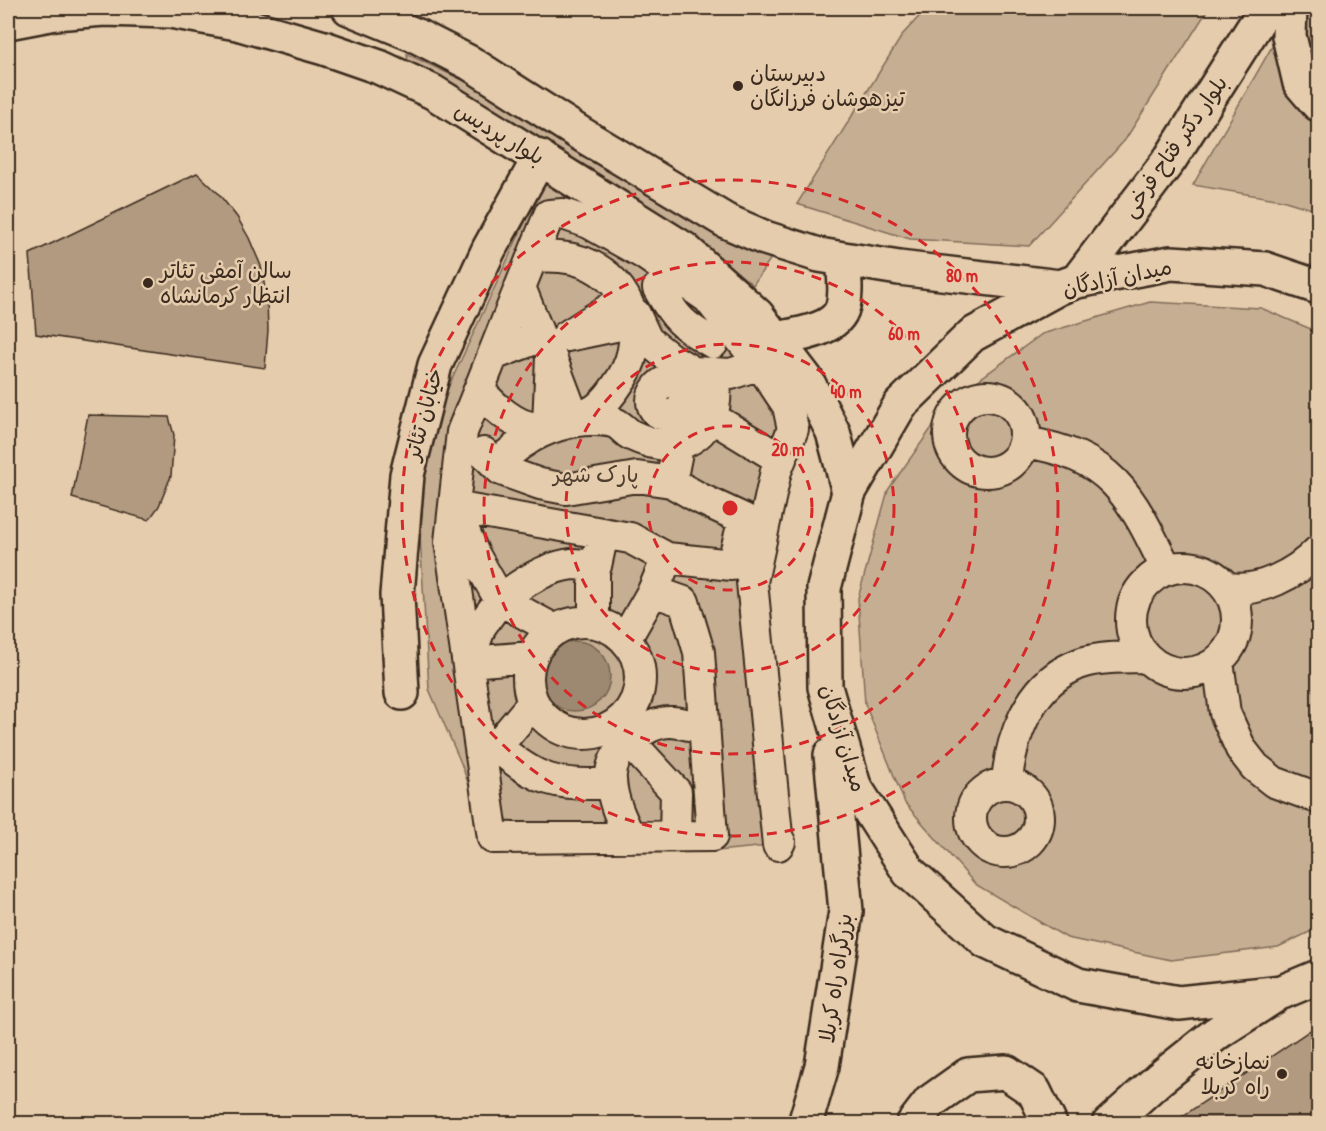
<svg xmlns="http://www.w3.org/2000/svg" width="1326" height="1131" viewBox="0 0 1326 1131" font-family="'Patrick Hand','Playpen Sans Arabic',sans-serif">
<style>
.green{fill:#c6ae93;stroke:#806c58;stroke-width:1.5}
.water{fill:#9d8871;stroke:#766250;stroke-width:1.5}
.building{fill:#b19a80;stroke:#3b2a1e;stroke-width:1.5}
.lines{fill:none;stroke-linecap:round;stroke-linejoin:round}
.street-casing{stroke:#3b2a1e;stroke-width:34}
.secondary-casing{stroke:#3b2a1e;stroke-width:38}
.highway-casing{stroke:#3b2a1e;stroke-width:38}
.street{stroke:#e5ccad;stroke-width:30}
.secondary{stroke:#e5ccad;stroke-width:33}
.highway{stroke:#e5ccad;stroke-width:33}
.ring{fill:none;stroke:#d62828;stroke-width:3;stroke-dasharray:10 8}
.poi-dot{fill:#3b2a1e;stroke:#e5ccad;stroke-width:2}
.labels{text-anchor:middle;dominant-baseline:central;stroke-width:5;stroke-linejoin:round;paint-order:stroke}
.poi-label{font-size:22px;fill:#3b2a1e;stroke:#e5ccad;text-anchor:start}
.street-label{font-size:22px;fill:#3b2a1e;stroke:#e5ccad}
.park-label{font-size:22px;fill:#503e30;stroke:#e5ccad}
.centre{fill:#d62828;stroke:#e5ccad;stroke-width:3}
.ring-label{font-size:18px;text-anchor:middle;font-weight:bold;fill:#d62828;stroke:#e5ccad;stroke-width:5;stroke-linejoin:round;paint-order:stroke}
</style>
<rect width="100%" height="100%" fill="#e5ccad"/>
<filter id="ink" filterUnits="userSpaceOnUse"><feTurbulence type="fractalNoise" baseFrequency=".0167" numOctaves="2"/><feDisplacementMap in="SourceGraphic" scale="12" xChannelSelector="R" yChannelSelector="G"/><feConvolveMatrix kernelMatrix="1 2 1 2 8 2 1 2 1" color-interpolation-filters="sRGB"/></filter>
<g filter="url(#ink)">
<!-- green -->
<path class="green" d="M 927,8 L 1209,8 L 1125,140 L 1029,246 L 910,239 L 797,204 L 903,34 Z
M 1294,8 L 1318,8 L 1318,211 L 1282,200 L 1193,185 Z
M 407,54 L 469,83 L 568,143 L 773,255 L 753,285 C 648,196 527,130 408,64 Z
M 543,183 L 681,264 L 784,416 L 742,584 L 778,845 L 707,852 L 490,845 L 461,763 L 429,689 L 420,535 L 428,431 Z
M 1150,302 L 1261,308 L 1318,332 L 1318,928 L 1278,947 L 1171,960 L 1067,938 L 975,884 L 905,803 L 865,704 L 858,598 L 888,490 L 952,399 L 1042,334 Z"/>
<!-- water -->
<path class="water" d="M540 676a35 35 0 1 1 70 0a35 35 0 1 1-70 0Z"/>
<!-- building -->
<path class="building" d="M 197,173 L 218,193 L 237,217 L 249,238 L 261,266 L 267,300 L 268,330 L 265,368 L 36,334 L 30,254 Z
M 88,415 L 169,417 L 174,435 L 171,476 L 159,506 L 149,520 L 72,498 Z
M 1318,1025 L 1318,1124 L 1171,1124 Z"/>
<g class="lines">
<defs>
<path id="street" d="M 563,214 L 589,223 L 644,254 L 708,298 L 760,364 L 731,374 L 693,372 L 671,482 L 701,499 L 744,519 L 732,565 L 667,558 L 653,591 L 684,602 L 699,652 L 712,836 L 493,838 L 450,542 L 462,432 L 549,215 Z
M 658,288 C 675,318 683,326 713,343
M 625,299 L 567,336 L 634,322
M 635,314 L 647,340 L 671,359 L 693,372
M 493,355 L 540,337 L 520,287
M 760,364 L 788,406 L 793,429 L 776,471 L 752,582 L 778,845 L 780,842
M 479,390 C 492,405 518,430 539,427 C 547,426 554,423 561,421 C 572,418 586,416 596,409 C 607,401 615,389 622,378 C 651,331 627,272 573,259 C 560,256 547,256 533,257
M949 434a38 38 0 1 1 76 0a38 38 0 1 1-76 0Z
M 686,403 C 681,410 676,416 666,415 C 631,410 671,352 687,399
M 711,417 L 780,459
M 548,424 L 551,357 L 574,418
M 1024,442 C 1112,455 1131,496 1167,570
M 484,453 L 501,470 L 540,484 L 566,489 L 637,477 L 671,482
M 496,465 C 505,457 514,448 524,442 C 542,429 573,419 594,420 C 601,420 612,421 617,424 C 622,427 626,432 631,435 C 654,446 680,451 700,432 C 717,416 717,396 714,373
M 594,566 L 594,623
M1131 620a53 53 0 1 1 106 0a53 53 0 1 1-106 0Z
M 1226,587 C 1257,595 1297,573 1318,551
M528 678a56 56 0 1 1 112 0a56 56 0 1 1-112 0Z
M 555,630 L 500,600 C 520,584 545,567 572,564 C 579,564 588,566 596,566 L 603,534
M 625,640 L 653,591
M 532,657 L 468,662 L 481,626 L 500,600 L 474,554 L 454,507 L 630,538 L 667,558
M 1218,661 L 1225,713 L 1241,749 L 1255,767 L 1274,782 L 1318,798
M 533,703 L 497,746 C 535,781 560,787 611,783
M 629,741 L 676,792 L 675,836
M 1007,783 C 1010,739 1029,687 1072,667 C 1094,656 1122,658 1146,657
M971 818a34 34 0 1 1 68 0a34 34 0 1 1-68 0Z
M 630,837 C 621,819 612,800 611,780 C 608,751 645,721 672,722 C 683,723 694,726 704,728"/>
<path id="secondary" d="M 349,8 L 415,35 L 470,63 L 581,134 L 726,221 L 765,238 L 819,255 L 899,268 L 1060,287
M 8,22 L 55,13 L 104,9 L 170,11 L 237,23 L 324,48 L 379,67 L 433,92 L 684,249 L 757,315 L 806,379 L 833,432 L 849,492
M 776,339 C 796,335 837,331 843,306 C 847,291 844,274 843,259
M 402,693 L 397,595 L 407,475 L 435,365 L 489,249 L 540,157"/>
<path id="highway" d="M 1290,8 L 1289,36 L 1300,83 L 1318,104
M 1077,281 L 1170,159 L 1266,8
M 1318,287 L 1265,269 L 1171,263 L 1077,281 L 1060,287 L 972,335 L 900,405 L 849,492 L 824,588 L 825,687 L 854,786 L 909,872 L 985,941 L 1078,985 L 1179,1003 L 1282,992 L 1318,977
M 805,1124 L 822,1066 L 846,911 L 831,755
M 913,1124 L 930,1102 L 968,1075 L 1006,1072 L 1034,1091 L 1050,1124
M 1109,1124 L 1159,1079 L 1217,1033 L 1276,995"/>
</defs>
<!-- street casing -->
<use href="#street" class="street-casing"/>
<!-- secondary casing -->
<use href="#secondary" class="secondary-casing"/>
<!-- highway casing -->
<use href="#highway" class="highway-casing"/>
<!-- street -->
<use href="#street" class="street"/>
<!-- secondary -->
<use href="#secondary" class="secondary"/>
<!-- highway -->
<use href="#highway" class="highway"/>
</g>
</g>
<!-- distance rings -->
<g class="ring">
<circle cx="730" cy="508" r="82"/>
<circle cx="730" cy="508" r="164"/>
<circle cx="730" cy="508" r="246"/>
<circle cx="730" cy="508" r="328"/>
</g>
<!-- markers -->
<g class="poi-dot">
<circle cx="738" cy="86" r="6"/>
<circle cx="148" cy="283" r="6"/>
<circle cx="1282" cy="1074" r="6"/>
</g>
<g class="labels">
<!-- poi labels -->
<g class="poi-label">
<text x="750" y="73">دبیرستان<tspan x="750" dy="25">تیزهوشان فرزانگان</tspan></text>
<text x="160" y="270">سالن آمفی تئاتر<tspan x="160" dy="25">انتظار کرمانشاه</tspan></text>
<text x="1270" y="1061" text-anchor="end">نمازخانه<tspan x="1270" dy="25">راه کربلا</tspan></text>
</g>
<!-- street labels -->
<g class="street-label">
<text transform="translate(500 133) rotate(31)">بلوار پردیس</text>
<text transform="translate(1174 146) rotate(-55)">بلوار دکتر فتاح فرخی</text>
<text transform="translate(1117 277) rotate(-12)">میدان آزادگان</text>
<text transform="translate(423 414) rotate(-75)">خیابان تئاتر</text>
<text transform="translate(844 738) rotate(73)">میدان آزادگان</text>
<text transform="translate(835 978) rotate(-82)">بزرگراه راه کربلا</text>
</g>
<!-- park labels -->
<g class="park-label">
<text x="596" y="474">پارک شهر</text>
</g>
</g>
<circle cx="730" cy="508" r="9" class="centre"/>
<g class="ring-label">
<text x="962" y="282">80 m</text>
<text x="904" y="340">60 m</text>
<text x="846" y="398">40 m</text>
<text x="788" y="456">20 m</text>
</g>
<!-- margin -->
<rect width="1326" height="1131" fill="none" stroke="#e5ccad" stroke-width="30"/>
<rect x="15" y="15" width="1296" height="1101" fill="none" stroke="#3b2a1e" stroke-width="2" filter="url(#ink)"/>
</svg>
